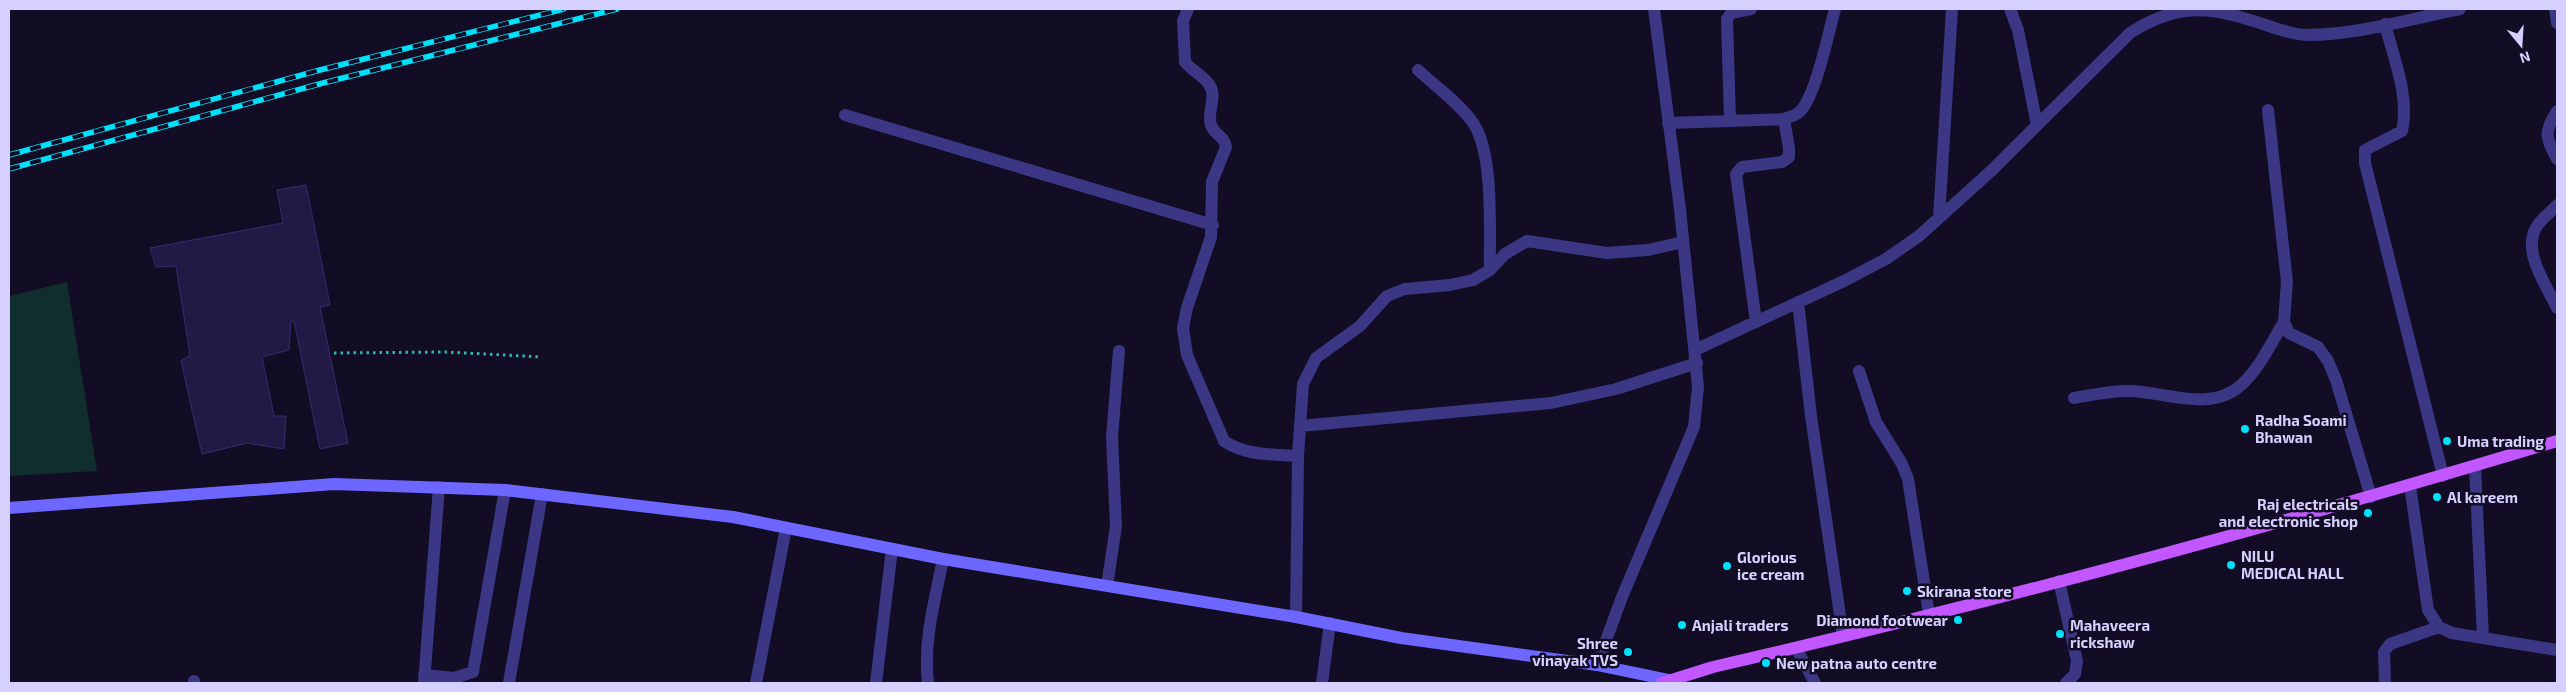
<svg xmlns="http://www.w3.org/2000/svg" width="2566" height="692" viewBox="0 0 2566 692" font-family="'Exo 2',sans-serif">
<style>
.green{fill:#102e2d}
.building{fill:#221945;stroke:#392a72}
.lines{fill:none;stroke-linecap:round;stroke-linejoin:round}
.path{stroke:#2bb8b1;stroke-width:3;stroke-dasharray:2.5 4;stroke-linecap:butt}
.minor{stroke:#3b3784;stroke-width:12}
.tertiary{stroke:#3b3784;stroke-width:12}
.secondary{stroke:#6d67ff;stroke-width:12}
.primary{stroke:#c257ff;stroke-width:12}
.rail-casing{stroke:#00e0fb;stroke-width:5.5}
.rail{stroke:#120d24;stroke-width:4;stroke-dasharray:11;stroke-linecap:butt}
.poi-dot{fill:#00e0fb;stroke:#120d24;stroke-width:2}
.labels{text-anchor:middle;dominant-baseline:central;stroke-width:5;stroke-linejoin:round;paint-order:stroke}
.poi-label{font-size:15px;font-weight:bold;fill:#d6d0ff;stroke:#120d24;text-anchor:start}
</style>
<rect width="100%" height="100%" fill="#120d24"/>
<!-- green -->
<path class="green" d="M 67,282 L 97,471 L 9,476 L 9,296 Z"/>
<!-- building -->
<path class="building" d="M 306,185 L 330,305 L 320,307 L 348,443 L 320,449 L 294,321 L 291,321 L 289,350 L 262,357 L 274,416 L 286,416 L 284,449 L 247,443 L 202,454 L 181,361 L 190,355 L 176,266 L 156,267 L 150,248 L 283,223 L 277,190 Z"/>
<g class="lines">
<!-- path -->
<path class="path" d="M 334,353 L 446,352 L 542,357"/>
<!-- minor -->
<path class="minor" d="M 1188,9 L 1183,21 L 1185,62 C 1191,70 1202,75 1208,83 C 1219,96 1206,111 1211,125 C 1214,135 1225,136 1226,147 L 1212,182 L 1211,237 L 1187,308 L 1183,328 L 1187,355 L 1224,441 C 1246,456 1272,454 1298,456
M 2010,9 L 2018,30 L 2037,125
M 2555,9 L 2557,23
M 2385,24 C 2393,56 2410,97 2402,131 L 2365,150 L 2365,163 L 2443,476
M 1418,70 C 1435,86 1457,101 1471,120 C 1495,150 1489,232 1490,270
M 2268,110 L 2287,282 L 2284,322 L 2289,333 L 2318,347 L 2328,361 L 2336,380 L 2371,497
M 2557,111 C 2543,133 2546,138 2557,159
M 845,115 L 1213,225
M 1730,121 L 1727,19 L 1731,13 L 1751,9
M 1668,123 L 1784,119 C 1788,117 1795,116 1798,113 C 1815,101 1829,30 1835,9
M 2557,205 C 2552,211 2545,216 2540,222 C 2518,247 2546,284 2557,308
M 1939,218 L 1952,9
M 1798,302 L 1811,416 L 1843,636
M 1756,322 L 1736,174 L 1742,167 L 1782,162 L 1789,157 L 1789,148 L 1784,119
M 1695,350 L 1844,281 L 1886,259 L 1919,236 L 1991,171 L 2130,33 C 2172,6 2203,5 2250,20 C 2269,25 2286,34 2306,35 C 2357,35 2410,19 2460,9
M 1859,371 L 1876,422 L 1902,464 L 1908,479 L 1929,614
M 2074,398 C 2092,395 2110,391 2128,391 C 2164,391 2209,413 2240,386 C 2259,370 2271,343 2284,322
M 1300,426 L 1551,403 L 1616,389 L 1697,363
M 2475,466 L 2483,638
M 2410,486 L 2428,610 L 2439,627 L 2452,633 L 2557,650
M 2059,581 L 2077,661 L 2075,674 L 2066,683
M 1107,586 L 1116,526 L 1112,437 L 1119,351
M 1296,617 L 1298,456 L 1303,384 L 1316,358 L 1360,326 L 1387,296 L 1405,289 L 1450,285 L 1473,280 L 1490,270 L 1505,254 L 1527,241 L 1607,253 L 1648,250 L 1683,242
M 424,675 L 454,678 L 473,672 L 505,490
M 194,681 L 194,683
M 424,683 L 439,487
M 509,683 L 542,494
M 756,683 L 786,528
M 876,683 L 892,549
M 928,683 C 923,641 935,600 943,559
M 1322,683 L 1330,623
M 2385,683 L 2384,652 L 2390,644 L 2439,627"/>
<!-- tertiary -->
<path class="tertiary" d="M 1796,648 L 1815,683
M 1597,665 L 1622,597 L 1694,427 L 1698,387 L 1680,209 L 1654,9"/>
<!-- secondary -->
<path class="secondary" d="M 9,508 L 334,484 L 505,490 L 733,517 L 943,559 L 1296,617 L 1401,638 L 1597,665 L 1669,680"/>
<!-- primary -->
<path class="primary" d="M 1662,683 L 1713,667 C 1997,602 2278,525 2557,441"/>
<defs>
<path id="rail" d="M 9,155 L 320,70 L 564,9
M 9,169 L 323,83 L 617,9"/>
</defs>
<!-- rail casing -->
<use href="#rail" class="rail-casing"/>
<!-- rail -->
<use href="#rail" class="rail"/>
</g>
<!-- markers -->
<g class="poi-dot">
<circle cx="2245" cy="429" r="5"/>
<circle cx="2447" cy="441" r="5"/>
<circle cx="2437" cy="497" r="5"/>
<circle cx="2368" cy="513" r="5"/>
<circle cx="2231" cy="565" r="5"/>
<circle cx="1727" cy="566" r="5"/>
<circle cx="1907" cy="591" r="5"/>
<circle cx="1958" cy="620" r="5"/>
<circle cx="1682" cy="625" r="5"/>
<circle cx="2060" cy="634" r="5"/>
<circle cx="1628" cy="652" r="5"/>
<circle cx="1766" cy="663" r="5"/>
</g>
<g class="labels">
<!-- poi labels -->
<g class="poi-label">
<text x="2255" y="420">Radha Soami<tspan x="2255" dy="17">Bhawan</tspan></text>
<text x="2457" y="441">Uma trading</text>
<text x="2447" y="497">Al kareem</text>
<text x="2358" y="504" text-anchor="end">Raj electricals<tspan x="2358" dy="17">and electronic shop</tspan></text>
<text x="2241" y="556">NILU<tspan x="2241" dy="17">MEDICAL HALL</tspan></text>
<text x="1737" y="557">Glorious<tspan x="1737" dy="17">ice cream</tspan></text>
<text x="1917" y="591">Skirana store</text>
<text x="1948" y="620" text-anchor="end">Diamond footwear</text>
<text x="1692" y="625">Anjali traders</text>
<text x="2070" y="625">Mahaveera<tspan x="2070" dy="17">rickshaw</tspan></text>
<text x="1618" y="643" text-anchor="end">Shree<tspan x="1618" dy="17">vinayak TVS</tspan></text>
<text x="1776" y="663">New patna auto centre</text>
</g>
</g>
<!-- border -->
<rect width="2566" height="692" fill="none" stroke="#d6d0ff" stroke-width="20"/>
<!-- north arrow -->
<g transform="translate(2521 45) rotate(162)" stroke="#120d24" stroke-width="4" paint-order="stroke">
<path d="M0-4L9 19L0 12L-9 19Z" fill="#d6d0ff"/>
<text y="-8" font-size="14" font-weight="bold" text-anchor="middle" fill="#d6d0ff">N</text>
</g>
</svg>
